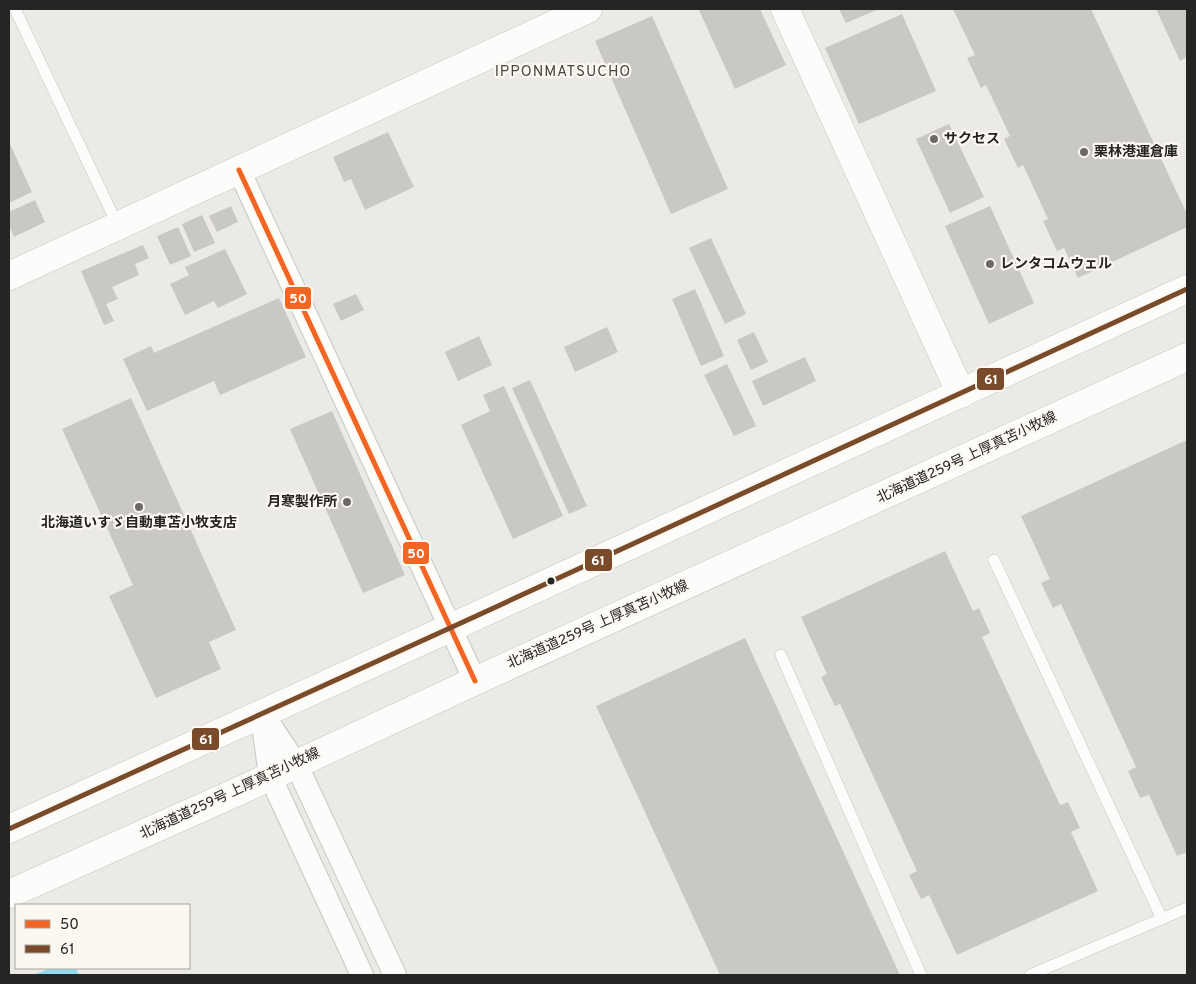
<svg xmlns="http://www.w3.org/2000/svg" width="1196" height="984" viewBox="0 0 1196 984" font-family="Overpass,'Noto Sans JP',sans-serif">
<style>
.water{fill:#94daed}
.building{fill:#cac8c5}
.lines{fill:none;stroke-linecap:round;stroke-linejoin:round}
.lane-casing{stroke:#c8c6c3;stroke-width:12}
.street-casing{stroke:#c8c6c3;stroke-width:24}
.secondary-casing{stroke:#c8c6c3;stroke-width:29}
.lane{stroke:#fcfcfb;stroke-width:11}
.street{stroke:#fcfcfb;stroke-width:22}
.secondary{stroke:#fcfcfb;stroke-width:28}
.bus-1-casing{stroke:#fbf8f1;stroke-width:9}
.bus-2-casing{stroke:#fbf8f1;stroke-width:9}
.bus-1{stroke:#f26522;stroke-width:5}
.bus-2{stroke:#7a4b2a;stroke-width:5}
.poi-dot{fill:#6b6a67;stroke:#fbf8f1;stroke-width:2}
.bus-dot{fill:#262523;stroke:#fbf8f1;stroke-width:2}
.labels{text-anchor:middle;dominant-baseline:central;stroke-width:4.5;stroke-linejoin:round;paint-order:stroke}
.poi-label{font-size:14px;font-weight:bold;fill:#262523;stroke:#fbf8f1;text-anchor:start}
.street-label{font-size:14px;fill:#262523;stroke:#fbf8f1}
.neighbourhood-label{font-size:15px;letter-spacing:1px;fill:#494741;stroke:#fbf8f1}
.line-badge{stroke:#fbf8f1;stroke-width:2}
.badge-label{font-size:14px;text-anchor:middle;font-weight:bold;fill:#fff}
</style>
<rect width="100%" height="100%" fill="#eceae6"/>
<!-- water -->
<path class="water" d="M 51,968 L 76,968 L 79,975 L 33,975 Z"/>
<!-- building -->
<path class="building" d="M 701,9 L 760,9 L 786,65 L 735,89 L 699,10 Z
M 839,9 L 879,9 L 846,23 Z
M 953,9 L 1091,9 L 1187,214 L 1187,227 L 1078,278 L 1064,248 L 1057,251 L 1043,221 L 1048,219 L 1023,165 L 1018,168 L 1004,139 L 1010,136 L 986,85 L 981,88 L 967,58 L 975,55 Z
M 1156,9 L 1187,9 L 1187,57 L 1180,61 Z
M 902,14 L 936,91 L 859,124 L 825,48 Z
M 652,16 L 728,189 L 671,214 L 595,41 Z
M 949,124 L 984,197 L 950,213 L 916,139 Z
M 388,132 L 414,187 L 365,210 L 351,179 L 344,182 L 333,157 Z
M 9,142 L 32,192 L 9,203 Z
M 35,200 L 45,222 L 14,237 L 9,225 L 9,212 Z
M 231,206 L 238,222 L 217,232 L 209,216 Z
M 990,206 L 1034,303 L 989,324 L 945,226 Z
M 202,215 L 215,243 L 194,252 L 182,224 Z
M 178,227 L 191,256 L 170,265 L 157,236 Z
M 711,238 L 746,314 L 725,324 L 689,248 Z
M 143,245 L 149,258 L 135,264 L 139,275 L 112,287 L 118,299 L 106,304 L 114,321 L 104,325 L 81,271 Z
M 225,249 L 247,294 L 218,308 L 214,301 L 185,315 L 170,284 L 189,275 L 185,267 Z
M 695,289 L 724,356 L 701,366 L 672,299 Z
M 356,294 L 364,310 L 341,321 L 333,304 Z
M 279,298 L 306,357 L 220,395 L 214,381 L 147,411 L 123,359 L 151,346 L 154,353 Z
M 607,327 L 618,352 L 575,372 L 564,347 Z
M 754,332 L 768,362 L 751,370 L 737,340 Z
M 479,336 L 492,365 L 458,381 L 445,352 Z
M 805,357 L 816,381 L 763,406 L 752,381 Z
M 727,364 L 756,426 L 734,436 L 704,375 Z
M 530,380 L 587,506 L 569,514 L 512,388 Z
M 504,386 L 563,516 L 513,539 L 461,425 L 490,411 L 483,395 Z
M 131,398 L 236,630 L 209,642 L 221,669 L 156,698 L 109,596 L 133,585 L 62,429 Z
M 332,411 L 405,575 L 363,593 L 290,429 Z
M 1187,440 L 1187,852 L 1177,856 L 1149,795 L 1140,798 L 1128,771 L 1136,767 L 1061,604 L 1053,608 L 1041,583 L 1050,579 L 1021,516 Z
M 945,551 L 973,611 L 979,608 L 990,633 L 982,637 L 1060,805 L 1068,802 L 1080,828 L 1071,832 L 1098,891 L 957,955 L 929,895 L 921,899 L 909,875 L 917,871 L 840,704 L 835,706 L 821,677 L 827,674 L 801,617 Z
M 745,638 L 900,975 L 720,975 L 596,706 Z"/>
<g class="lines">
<defs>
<path id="lane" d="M 15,9 L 118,226
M 994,560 L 1162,919
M 781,655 L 921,975
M 1030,975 L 1187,908"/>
<path id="street" d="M 239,170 L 475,681
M 262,713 L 296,764 L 395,975
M 262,717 L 270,776 L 362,975"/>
<path id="secondary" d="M 785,9 L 961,394
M 9,276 L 588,9
M 9,829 L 450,628 L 1187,289
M 9,894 L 239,791 L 475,681 L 1187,357"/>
</defs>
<!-- lane casing -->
<use href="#lane" class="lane-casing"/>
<!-- street casing -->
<use href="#street" class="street-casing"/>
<!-- secondary casing -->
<use href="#secondary" class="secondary-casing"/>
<!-- lane -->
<use href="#lane" class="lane"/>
<!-- street -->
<use href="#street" class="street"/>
<!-- secondary -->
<use href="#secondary" class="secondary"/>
<defs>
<path id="bus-1" d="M 239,170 L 475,681"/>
<path id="bus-2" d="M 9,829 L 450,628 L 1187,289"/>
</defs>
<!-- bus-1 casing -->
<use href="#bus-1" class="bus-1-casing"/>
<!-- bus-2 casing -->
<use href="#bus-2" class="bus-2-casing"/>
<!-- bus-1 -->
<use href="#bus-1" class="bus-1"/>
<!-- bus-2 -->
<use href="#bus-2" class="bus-2"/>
</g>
<!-- markers -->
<g class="poi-dot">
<circle cx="934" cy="139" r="5"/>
<circle cx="1084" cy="152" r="5"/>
<circle cx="990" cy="264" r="5"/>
<circle cx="347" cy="502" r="5"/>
<circle cx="139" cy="507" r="5"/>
</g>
<circle class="bus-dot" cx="551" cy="581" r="4.5"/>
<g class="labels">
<!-- poi labels -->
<g class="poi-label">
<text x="944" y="139">サクセス</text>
<text x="1094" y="152">栗林港運倉庫</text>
<text x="1000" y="264">レンタコムウェル</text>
<text x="337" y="502" text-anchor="end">月寒製作所</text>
<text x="139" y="523" text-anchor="middle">北海道いすゞ自動車苫小牧支店</text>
</g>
<!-- street labels -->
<g class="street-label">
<text transform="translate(967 458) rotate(-25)">北海道道259号 上厚真苫小牧線</text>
<text transform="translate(598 625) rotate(-24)">北海道道259号 上厚真苫小牧線</text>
<text transform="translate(230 794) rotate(-25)">北海道道259号 上厚真苫小牧線</text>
</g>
<!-- neighbourhood labels -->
<g class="neighbourhood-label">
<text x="563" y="72">IPPONMATSUCHO</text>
</g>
</g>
<g class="line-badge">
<rect x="284" y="286" width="28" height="24" rx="5" fill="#f26522"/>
<rect x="976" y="367" width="29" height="24" rx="5" fill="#7a4b2a"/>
<rect x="402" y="541" width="28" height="24" rx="5" fill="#f26522"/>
<rect x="584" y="548" width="29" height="24" rx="5" fill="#7a4b2a"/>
<rect x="191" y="727" width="29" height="24" rx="5" fill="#7a4b2a"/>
</g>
<g class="badge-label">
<text x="298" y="303">50</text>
<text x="991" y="384">61</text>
<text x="416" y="558">50</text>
<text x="598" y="565">61</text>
<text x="206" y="744">61</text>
</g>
<!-- border -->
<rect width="1196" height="984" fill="none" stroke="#262523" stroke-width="20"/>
<!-- legend -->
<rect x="15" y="904" width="175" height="65" fill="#fbf8f1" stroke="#a6a49f"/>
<rect x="25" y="920" width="25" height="8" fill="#f26522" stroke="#a6a49f"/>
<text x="60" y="929" font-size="15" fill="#262523">50</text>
<rect x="25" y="945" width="25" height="8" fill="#7a4b2a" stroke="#a6a49f"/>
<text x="60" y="954" font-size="15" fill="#262523">61</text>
</svg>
